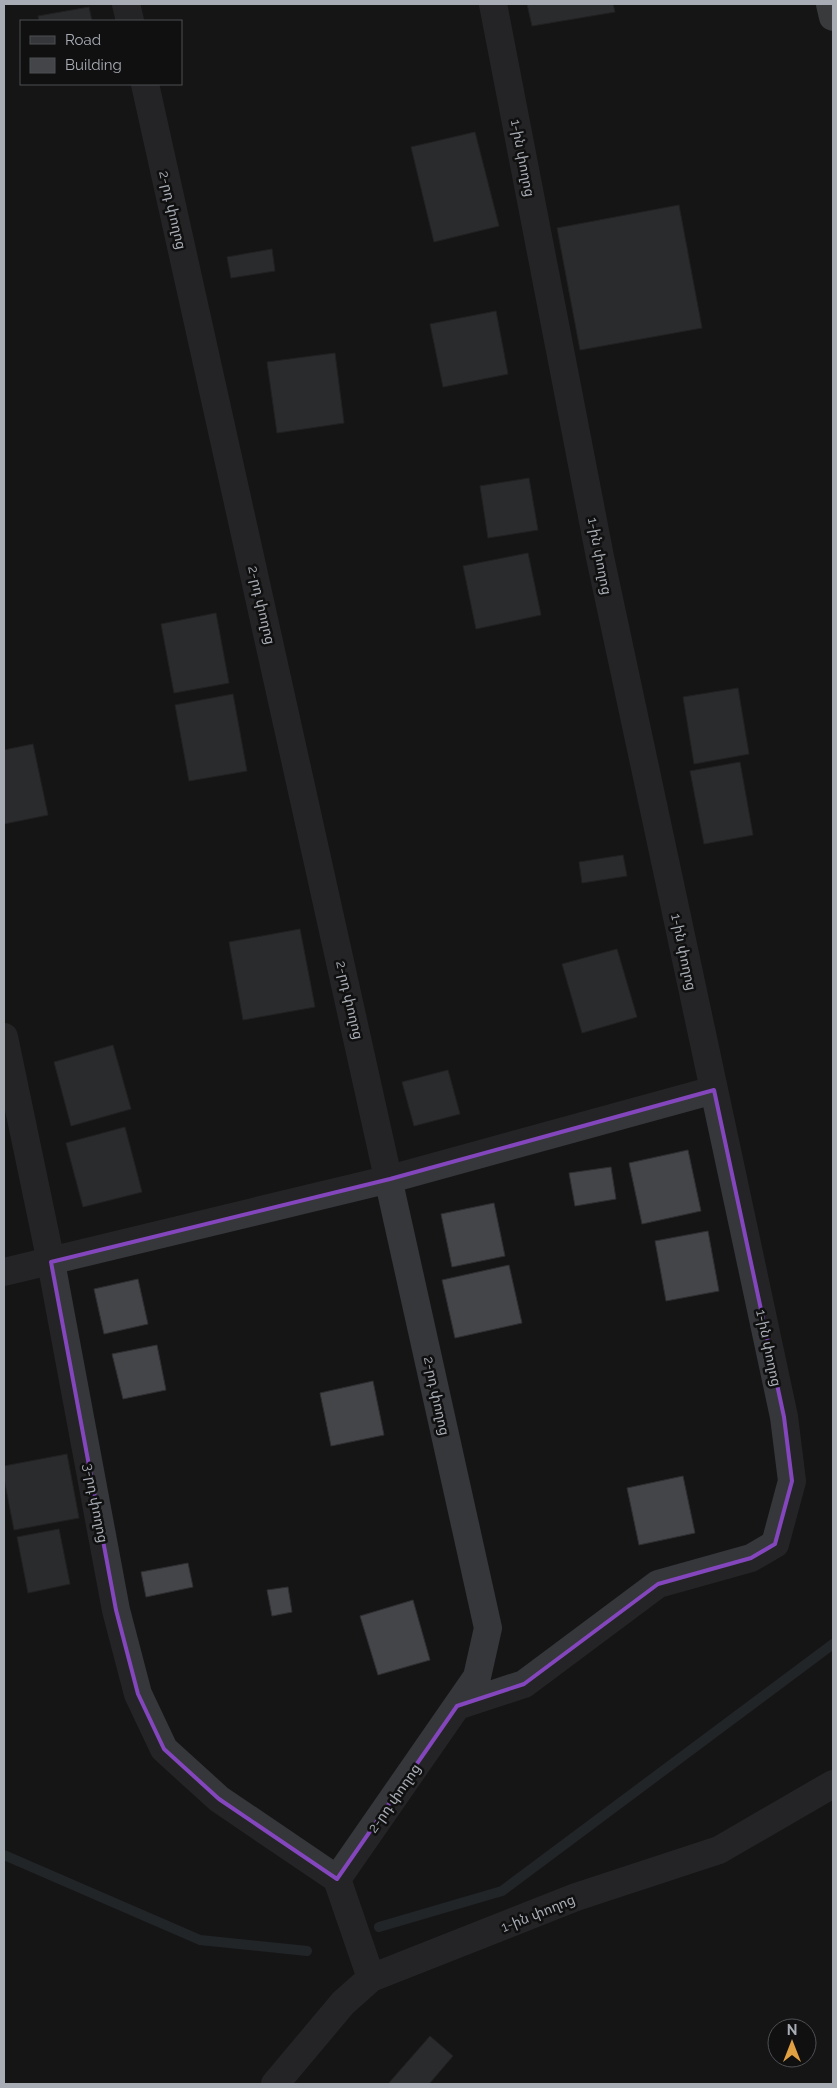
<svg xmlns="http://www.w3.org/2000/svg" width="837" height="2088" viewBox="0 0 837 2088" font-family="Raleway,'Noto Sans Armenian',sans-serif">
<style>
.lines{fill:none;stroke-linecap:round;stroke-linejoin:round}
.stream{stroke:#2f383e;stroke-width:10}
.building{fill:#444549;stroke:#2f2f32}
.street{stroke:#36373b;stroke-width:28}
.highway{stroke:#63666b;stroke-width:28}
.marked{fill:none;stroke:#8446bd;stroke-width:4;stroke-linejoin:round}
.labels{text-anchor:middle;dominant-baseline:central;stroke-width:5;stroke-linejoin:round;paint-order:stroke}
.street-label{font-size:14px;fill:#a8adb5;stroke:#101011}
</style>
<rect width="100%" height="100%" fill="#151516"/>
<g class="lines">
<!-- stream -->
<path class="stream" d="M 4,1855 L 200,1940 L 307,1951
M 379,1927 L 502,1891 L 833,1644"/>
</g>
<!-- building -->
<path class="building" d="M 527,4 L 613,4 L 615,12 L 532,26 Z
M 89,7 L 92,21 L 39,21 L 38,16 Z
M 475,132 L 499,226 L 434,242 L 411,147 Z
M 679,205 L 702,328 L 580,350 L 557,228 Z
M 272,249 L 275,271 L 231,278 L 227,257 Z
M 496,311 L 508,374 L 443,387 L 430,324 Z
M 335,353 L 344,423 L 277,433 L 267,362 Z
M 529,478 L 538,530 L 488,538 L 480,486 Z
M 528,553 L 541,615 L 476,629 L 463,566 Z
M 216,613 L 229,683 L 174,693 L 161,624 Z
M 738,688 L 749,754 L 694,764 L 683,697 Z
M 233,694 L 247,771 L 189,781 L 175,705 Z
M 33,744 L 48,815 L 4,824 L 4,750 Z
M 740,762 L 753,835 L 704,844 L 690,771 Z
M 623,855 L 627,876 L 582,883 L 579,862 Z
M 300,929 L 315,1007 L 243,1020 L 229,942 Z
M 617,949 L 637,1017 L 582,1033 L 562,964 Z
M 113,1045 L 131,1109 L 71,1126 L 54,1062 Z
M 448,1070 L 460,1114 L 414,1126 L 402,1082 Z
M 125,1127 L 142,1192 L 83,1207 L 66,1143 Z
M 688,1150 L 701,1211 L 642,1224 L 629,1163 Z
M 611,1167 L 616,1199 L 575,1206 L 569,1173 Z
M 494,1203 L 505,1256 L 452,1267 L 441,1214 Z
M 708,1231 L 719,1291 L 666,1301 L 655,1241 Z
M 509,1265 L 522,1323 L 455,1338 L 442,1280 Z
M 138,1279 L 148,1324 L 104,1334 L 94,1289 Z
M 157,1345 L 166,1390 L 123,1399 L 112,1354 Z
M 373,1381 L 384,1435 L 331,1446 L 320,1393 Z
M 67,1454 L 79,1518 L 14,1530 L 4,1478 L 4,1466 Z
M 683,1476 L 695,1533 L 639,1545 L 627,1488 Z
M 59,1529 L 70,1584 L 28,1593 L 17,1537 Z
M 188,1563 L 193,1587 L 146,1597 L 141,1572 Z
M 288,1587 L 292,1612 L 272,1616 L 267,1590 Z
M 413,1600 L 430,1660 L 378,1675 L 360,1616 Z
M 430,2036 L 453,2056 L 429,2084 L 388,2084 Z"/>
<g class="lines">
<!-- street -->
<path class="street" d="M 126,4 L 130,21
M 145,84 L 488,1628 L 477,1677 L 337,1879
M 4,1037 L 51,1262 L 116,1610 L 138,1694 L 164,1749 L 219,1799 L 337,1879
M 4,1272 L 390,1179 L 714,1090
M 457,1706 L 524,1684 L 658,1584 L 751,1558 L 775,1544 L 792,1481 L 784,1417 L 600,557 L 493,4
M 337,1879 L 371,1978
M 275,2084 L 343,2003 L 371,1978 L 576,1897 L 719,1850 L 833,1784"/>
<!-- highway -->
<path class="highway" d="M 830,4 L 833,17"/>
</g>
<!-- marked area -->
<path d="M0 0H837V2088H0ZM 714,1090 L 784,1417 L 792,1481 L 775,1544 L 751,1558 L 658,1584 L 524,1684 L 457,1706 L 337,1879 L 219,1799 L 164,1749 L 138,1694 L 116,1610 L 51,1262 L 390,1179 Z" fill="#151516" fill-opacity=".55" fill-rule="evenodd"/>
<path class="marked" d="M 714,1090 L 784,1417 L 792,1481 L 775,1544 L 751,1558 L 658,1584 L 524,1684 L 457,1706 L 337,1879 L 219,1799 L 164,1749 L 138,1694 L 116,1610 L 51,1262 L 390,1179 Z"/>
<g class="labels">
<!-- street labels -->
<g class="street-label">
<text transform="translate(523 158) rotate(79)">1-ին փողոց</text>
<text transform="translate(173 210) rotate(77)">2-րդ փողոց</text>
<text transform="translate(600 556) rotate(79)">1-ին փողոց</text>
<text transform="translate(262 605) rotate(77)">2-րդ փողոց</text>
<text transform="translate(684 952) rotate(78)">1-ին փողոց</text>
<text transform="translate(350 1000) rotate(77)">2-րդ փողոց</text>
<text transform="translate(769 1348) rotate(78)">1-ին փողոց</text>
<text transform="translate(437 1396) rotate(78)">2-րդ փողոց</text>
<text transform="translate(96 1503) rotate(79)">3-րդ փողոց</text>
<text transform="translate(394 1798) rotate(-55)">2-րդ փողոց</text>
<text transform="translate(538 1913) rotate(-22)">1-ին փողոց</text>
</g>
</g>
<!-- border -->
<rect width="837" height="2088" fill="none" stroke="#a8adb5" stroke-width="10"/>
<!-- legend -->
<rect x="20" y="20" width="162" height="65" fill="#101011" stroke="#4d4f53"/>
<rect x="30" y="36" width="25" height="8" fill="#36373b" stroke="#4d4f53"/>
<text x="65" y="45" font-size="15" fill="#a8adb5">Road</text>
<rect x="30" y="58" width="25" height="15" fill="#444549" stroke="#4d4f53"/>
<text x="65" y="70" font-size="15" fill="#a8adb5">Building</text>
<!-- north arrow -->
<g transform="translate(792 2043)"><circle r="24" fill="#101011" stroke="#4d4f53"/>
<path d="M0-4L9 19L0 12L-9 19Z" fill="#e1a042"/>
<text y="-8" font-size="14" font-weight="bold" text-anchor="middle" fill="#a8adb5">N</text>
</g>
</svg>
